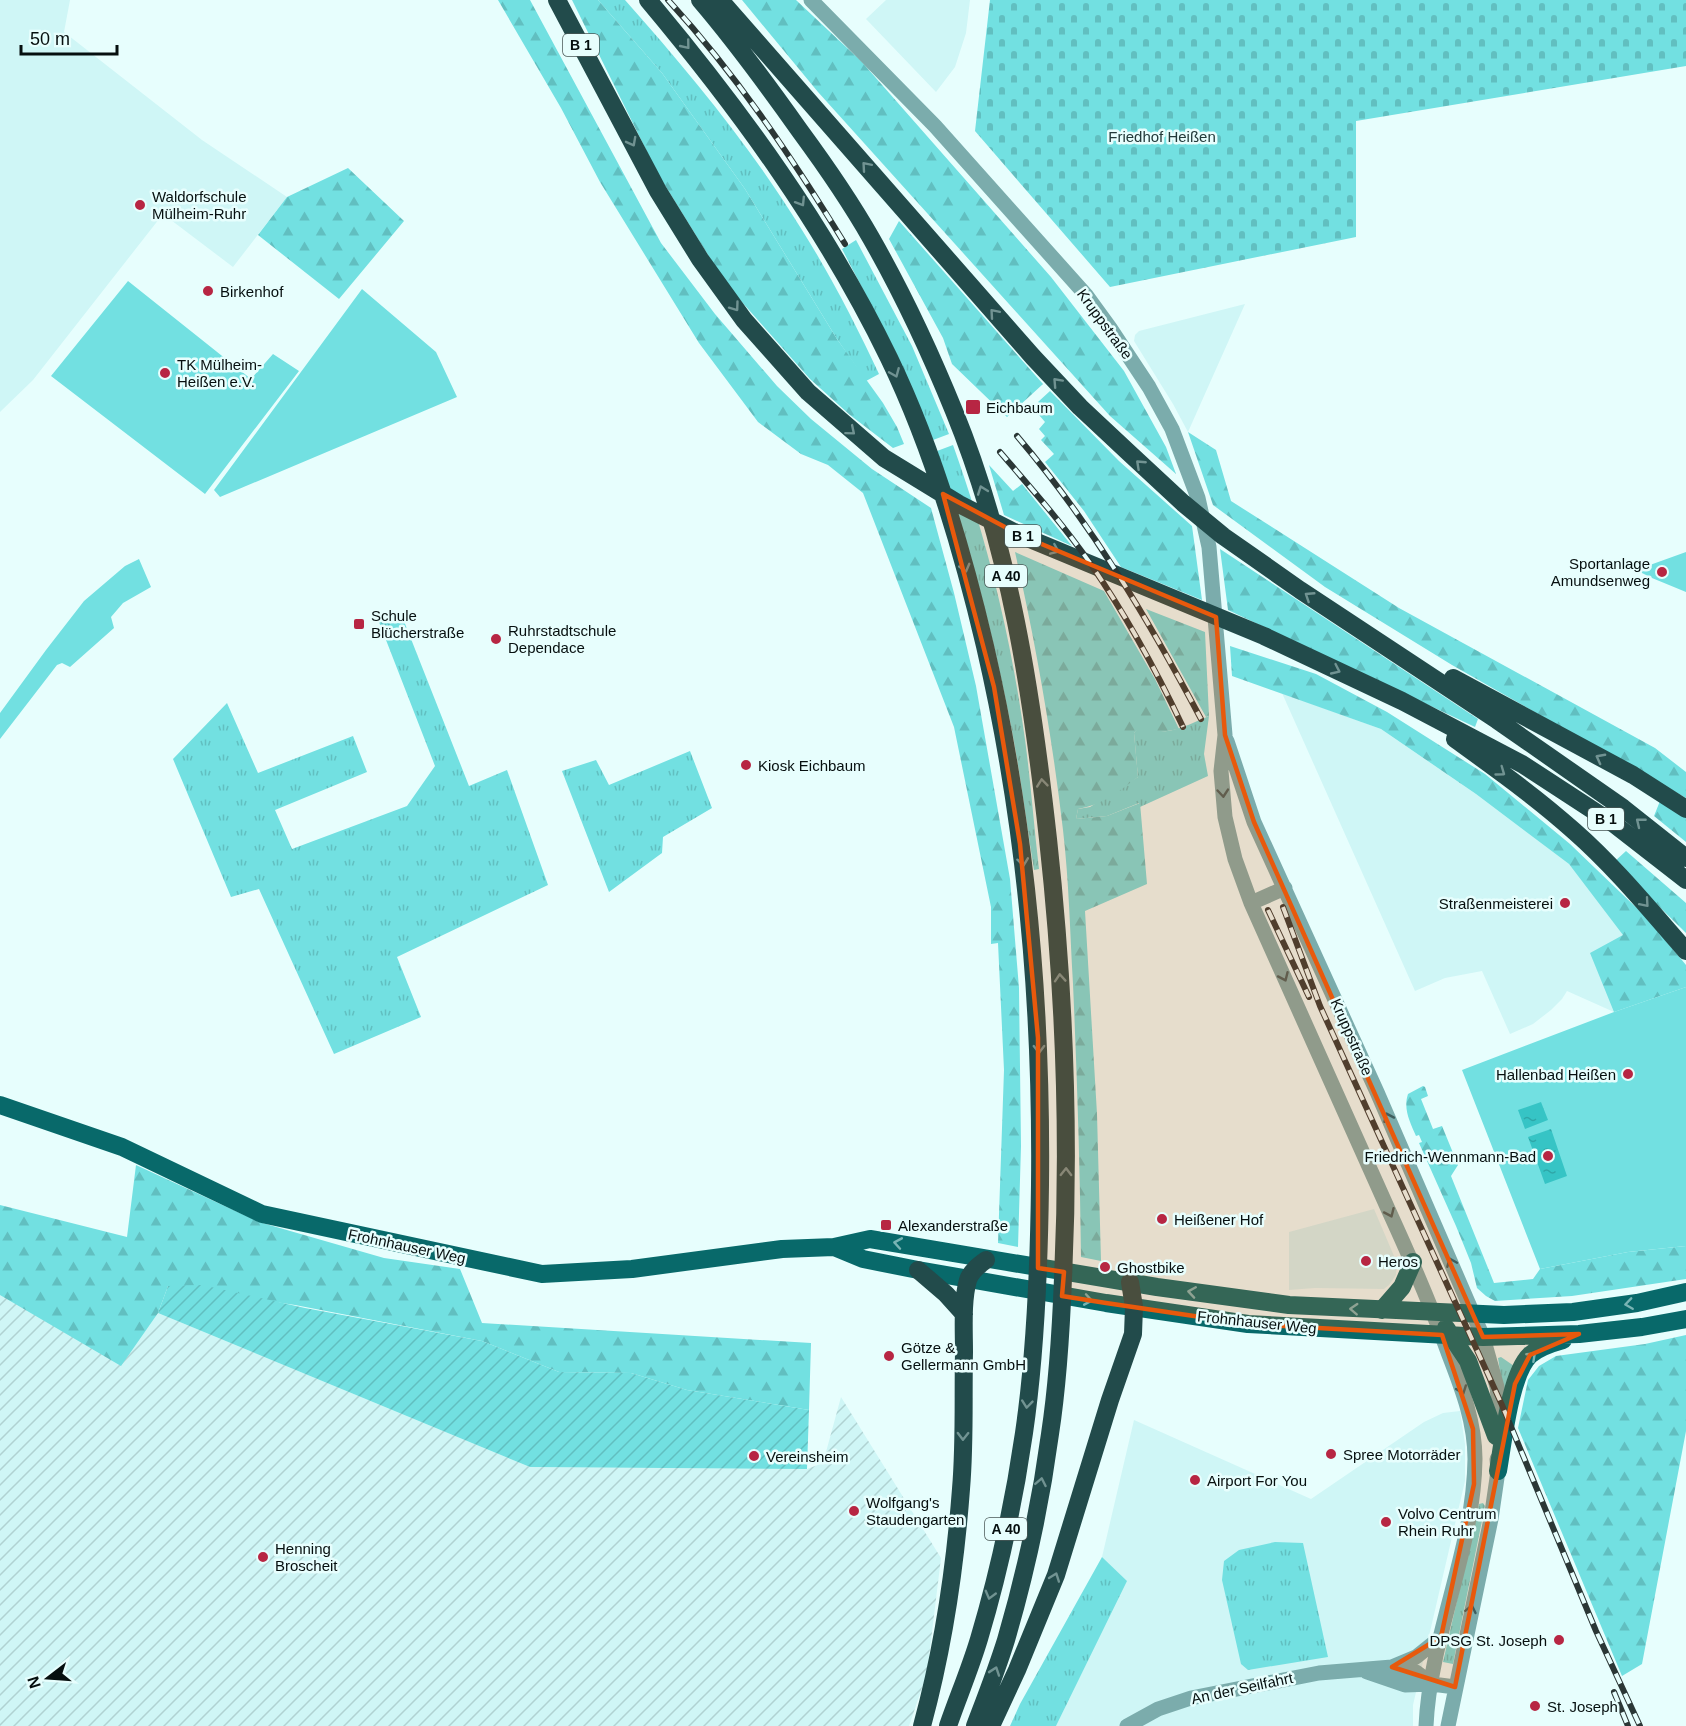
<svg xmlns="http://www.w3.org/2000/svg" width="1686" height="1726" viewBox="0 0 1686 1726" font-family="Arial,sans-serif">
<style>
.built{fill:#cff6f6}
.industrial{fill:url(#industrial-furrows)}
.grass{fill:url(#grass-tufts)}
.forest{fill:url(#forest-firs)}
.cemetery{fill:url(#cemetery-stones)}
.park{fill:#72e0e1}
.garden{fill:url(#garden-furrows)}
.water{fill:url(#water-ripples)}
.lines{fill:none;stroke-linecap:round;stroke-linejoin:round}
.minor{stroke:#7bacac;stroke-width:15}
.major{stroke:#08696a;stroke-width:18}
.highway{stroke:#224b4b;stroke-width:18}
.rail-casing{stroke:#2b3736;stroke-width:6}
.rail{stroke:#e7fefd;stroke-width:4;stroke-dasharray:11;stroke-linecap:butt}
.oneway{stroke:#719392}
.oneway2{stroke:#405e5e}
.oneway3{stroke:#78b4b4}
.marked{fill:#e8590c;fill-opacity:0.2;stroke:#e8590c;stroke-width:4.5;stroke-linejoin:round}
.poi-dot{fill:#b72643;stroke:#e7fefd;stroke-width:2}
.labels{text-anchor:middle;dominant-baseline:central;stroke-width:5;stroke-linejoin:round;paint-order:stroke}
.shield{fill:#e7fefd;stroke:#4a5756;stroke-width:1.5}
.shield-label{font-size:14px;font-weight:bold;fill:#060f0f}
.park-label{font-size:15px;fill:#233a3a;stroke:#e7fefd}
.poi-label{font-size:15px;fill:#060f0f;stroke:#e7fefd;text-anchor:start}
.street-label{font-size:15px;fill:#060f0f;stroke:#e7fefd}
</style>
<defs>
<pattern id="industrial-furrows" width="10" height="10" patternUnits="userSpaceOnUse" patternTransform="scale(1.5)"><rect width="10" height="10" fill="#cff6f6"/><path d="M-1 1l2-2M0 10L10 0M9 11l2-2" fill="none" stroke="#b0d2d2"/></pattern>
<pattern id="grass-tufts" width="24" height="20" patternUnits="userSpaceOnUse" patternTransform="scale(1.5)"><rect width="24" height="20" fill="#72e0e1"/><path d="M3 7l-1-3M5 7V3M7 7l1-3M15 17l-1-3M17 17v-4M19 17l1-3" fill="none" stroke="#61bfc0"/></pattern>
<pattern id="forest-firs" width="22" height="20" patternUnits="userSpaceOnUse" patternTransform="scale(1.5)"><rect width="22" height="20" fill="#72e0e1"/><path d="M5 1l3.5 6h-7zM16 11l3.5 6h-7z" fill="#61bfc0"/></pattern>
<pattern id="cemetery-stones" width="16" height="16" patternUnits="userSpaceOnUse" patternTransform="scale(1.5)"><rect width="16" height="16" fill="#72e0e1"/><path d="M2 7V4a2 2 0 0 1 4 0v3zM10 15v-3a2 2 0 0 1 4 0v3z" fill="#61bfc0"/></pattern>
<pattern id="garden-furrows" width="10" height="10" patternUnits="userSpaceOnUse" patternTransform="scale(1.5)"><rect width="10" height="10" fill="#72e0e1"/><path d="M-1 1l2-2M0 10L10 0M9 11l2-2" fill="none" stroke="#61bfc0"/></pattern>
<pattern id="water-ripples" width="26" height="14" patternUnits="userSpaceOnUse" patternTransform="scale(1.5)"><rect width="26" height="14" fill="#36c4c5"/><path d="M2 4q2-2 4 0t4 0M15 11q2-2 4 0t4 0" fill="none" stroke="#2ea7a8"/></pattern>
</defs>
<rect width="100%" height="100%" fill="#e7fefd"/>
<!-- built -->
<path class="built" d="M 0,0 L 70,0 L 64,32 L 202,140 L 287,197 L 233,267 L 163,214 L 33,380 L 0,412 Z
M 886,0 L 970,0 L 966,33 L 955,67 L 936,92 L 866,19 Z
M 1245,304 L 1188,432 L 1173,404 L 1134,341 L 1135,335 L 1139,331 Z
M 1282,693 L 1381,729 L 1476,794 L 1569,864 L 1686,987 L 1614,1012 L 1567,991 L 1562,999 L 1551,1010 L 1533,1024 L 1510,1034 L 1482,971 L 1445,978 L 1415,991 Z
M 1374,1209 L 1397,1263 L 1396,1275 L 1389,1285 L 1384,1289 L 1315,1288 L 1289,1290 L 1289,1232 Z
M 1460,1411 L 1465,1444 L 1465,1481 L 1413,1705 L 1413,1726 L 1056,1726 L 1126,1581 L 1102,1557 L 1134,1420 L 1311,1499 L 1424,1422 L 1443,1413 Z"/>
<!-- industrial -->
<path class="industrial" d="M 0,1288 L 158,1313 L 530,1467 L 807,1469 L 823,1463 L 841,1397 L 941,1558 L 927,1673 L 909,1726 L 0,1726 Z"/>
<!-- grass -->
<path class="grass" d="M 598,0 L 625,0 C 689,72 751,147 802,230 C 831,276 856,325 879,374 L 866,381 L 837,339 L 745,189 L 662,73 Z
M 856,240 L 912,346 L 949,434 L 933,440 L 897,355 L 842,249 Z
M 953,445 C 985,534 1008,625 1022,719 C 1030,769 1033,819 1039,869 L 1034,870 C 1026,821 1020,770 1010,721 C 992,629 968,539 937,451 Z
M 400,611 L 469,786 L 507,770 L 548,885 L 397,957 L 421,1017 L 334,1054 L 259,889 L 231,897 L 173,759 L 227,703 L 258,773 L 353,736 L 367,772 L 275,810 L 292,849 L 407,806 L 435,766 L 379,622 Z
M 1209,716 L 1204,754 L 1208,776 L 1140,807 L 1139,803 L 1107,816 L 1076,819 L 1078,809 L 1090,807 L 1138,777 L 1134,733 L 1139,728 C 1167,737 1183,727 1209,716 Z
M 690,751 L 712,808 L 663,837 L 662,853 L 609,892 L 562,771 L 596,760 L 609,785 Z
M 1501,1357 L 1517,1368 L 1505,1404 L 1498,1358 Z
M 1483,1503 L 1485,1506 L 1453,1664 L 1443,1662 L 1479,1504 Z
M 1275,1542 L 1303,1543 L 1328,1657 L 1248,1670 L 1241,1664 L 1222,1580 L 1224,1561 L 1239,1550 Z
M 1102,1557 L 1127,1581 L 1056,1726 L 1010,1726 L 1020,1704 Z"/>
<!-- forest -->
<path class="forest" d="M 498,0 L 530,0 L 661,243 L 715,314 L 777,386 L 811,419 L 872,469 L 931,508 L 954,593 L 976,686 L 1010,879 L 1019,988 L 1021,1146 L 1018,1247 L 998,1243 L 1004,1070 L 998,943 L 991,944 L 991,907 L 954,727 L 863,493 L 828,465 L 801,454 L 758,422 L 699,343 L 600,182 L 561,108 Z
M 572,0 L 598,0 L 662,73 L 745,189 L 837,339 L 883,403 L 897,427 L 904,444 L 893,448 L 850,415 L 810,379 L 726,284 L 658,174 Z
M 742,0 L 796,0 L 861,61 L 1051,277 L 1124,371 L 1166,447 L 1176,474 L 1110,416 L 818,92 Z
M 348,168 L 404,221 L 339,299 L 258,235 L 287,197 Z
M 899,221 L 1043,384 L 1007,417 L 952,364 L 943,338 L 889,239 Z
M 1050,391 L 1119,461 L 1192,526 L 1202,600 L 1121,567 L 1084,511 L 1045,462 L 1054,454 L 1041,440 L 1045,436 L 1039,429 L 1045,422 L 1039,415 L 1045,409 L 1038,402 Z
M 1188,432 L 1216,450 L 1231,501 L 1399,608 L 1655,748 L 1686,772 L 1686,798 L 1452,665 L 1325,587 L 1213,505 Z
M 989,465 L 1013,491 L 1022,484 L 1072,546 L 1004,515 Z
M 1220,549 L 1478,719 L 1475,727 L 1228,610 Z
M 1015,552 L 1104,591 L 1155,679 L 1179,729 L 1155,733 L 1139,729 L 1134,733 L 1138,777 C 1118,792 1102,805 1078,809 L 1076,819 L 1107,816 L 1140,803 L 1147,884 L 1085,911 L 1097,1114 L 1101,1261 L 1081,1257 C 1080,1166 1077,1075 1073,984 C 1070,933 1069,881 1063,830 C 1052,736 1036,644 1015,552 Z
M 1146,609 L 1205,632 L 1209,716 L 1206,717 Z
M 1230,646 L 1316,674 L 1387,712 L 1485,774 L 1570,844 L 1646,917 L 1686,965 L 1686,987 L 1614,1012 L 1590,953 L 1623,935 L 1569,864 L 1476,794 L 1381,729 L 1232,676 Z
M 1660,801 L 1686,817 L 1686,842 L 1654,816 Z
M 1626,851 L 1686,903 L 1686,933 L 1614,862 Z
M 1423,1086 L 1425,1087 L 1428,1096 L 1421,1099 L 1433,1129 L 1442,1126 L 1458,1165 L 1451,1176 L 1494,1283 L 1533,1279 L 1540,1269 L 1628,1252 L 1686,1246 L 1686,1279 L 1572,1296 L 1495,1301 L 1486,1296 L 1477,1288 L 1471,1263 L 1456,1226 L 1419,1143 L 1422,1142 L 1419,1135 L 1416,1136 C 1410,1122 1403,1109 1408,1094 Z
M 136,1165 L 259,1222 L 384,1258 L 460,1269 L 482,1323 L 811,1343 L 809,1410 L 687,1390 L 631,1373 L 559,1372 L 482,1341 L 295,1305 L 168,1286 L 158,1313 L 121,1366 L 0,1295 L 0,1205 L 127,1237 Z
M 1686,1335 L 1686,1431 L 1642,1664 L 1622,1676 L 1518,1428 L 1528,1380 L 1539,1366 L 1556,1356 L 1645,1344 Z"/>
<!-- cemetery -->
<path class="cemetery" d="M 990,0 L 1686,0 L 1686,66 L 1356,121 L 1356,237 L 1110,287 L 975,131 Z"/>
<!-- park -->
<path class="park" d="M 128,281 L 251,379 L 273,354 L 299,371 L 205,494 L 51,376 Z
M 362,289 L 436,352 L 457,397 L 220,497 L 214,490 Z
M 1686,552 L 1686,592 L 1652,578 L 1636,570 Z
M 139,559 L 151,587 L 123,603 L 111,617 L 114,628 L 70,667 L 62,663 L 57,665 L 0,739 L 0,713 L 46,650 L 84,601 L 125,566 Z
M 1686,987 L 1686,1246 L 1628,1252 L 1540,1269 L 1462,1070 L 1614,1012 Z"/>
<!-- garden -->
<path class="garden" d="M 202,1285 L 305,1308 L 482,1341 L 559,1372 L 631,1373 L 687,1390 L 809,1410 L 807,1469 L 530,1467 L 158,1313 L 168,1286 Z"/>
<!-- water -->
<path class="water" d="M 1541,1102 L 1548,1120 L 1525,1129 L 1518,1110 Z
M 1551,1129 L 1567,1176 L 1545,1184 L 1528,1137 Z"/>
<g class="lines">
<!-- minor -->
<path class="minor" d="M 811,0 L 935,126 L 1086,295 L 1110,328 L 1149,387 L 1172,429 L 1198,498 L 1209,547 L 1225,735 L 1221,771 L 1225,817 L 1235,859 L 1251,903 C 1297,1005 1343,1107 1388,1209 C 1410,1257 1431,1305 1449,1355 C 1462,1389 1475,1422 1475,1459 C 1474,1550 1430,1636 1426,1726
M 1227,741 L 1254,822 L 1377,1092 L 1483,1337 L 1497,1387 L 1499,1406 L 1496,1436
M 1251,903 L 1285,888
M 1392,1667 L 1416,1657 L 1441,1637
M 1367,1672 L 1405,1685 L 1432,1684 L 1455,1687
M 1127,1726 L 1158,1709 L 1191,1698 L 1319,1673 L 1392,1667 L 1416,1672 L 1432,1684
M 1448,1726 L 1491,1519 L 1498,1471 L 1497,1459"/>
<!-- major -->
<path class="major" d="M 0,1105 L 122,1147 L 262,1214 L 542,1274 L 632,1269 L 782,1249 L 834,1247 L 870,1239 L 1157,1287 L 1289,1305 L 1504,1315 L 1573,1312 L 1637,1303 L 1686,1292
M 834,1247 L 863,1259 L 918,1270 L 1106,1303 L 1248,1324 L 1483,1337 L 1579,1334 L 1642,1327 L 1686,1319
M 1382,1310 L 1402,1287 L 1413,1262
M 1446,1328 L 1468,1361 L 1496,1436
M 1498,1471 C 1503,1443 1510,1374 1530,1355 C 1539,1347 1552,1343 1563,1340"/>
<!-- highway -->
<path class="highway" d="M 557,0 L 658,191 L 700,259 L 744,320 L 808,392 L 884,458 L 959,504 L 1020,535 L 1264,636 L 1402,701 L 1522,764 L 1614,824 L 1686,880
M 648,0 C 741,111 826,228 889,358 C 933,449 962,548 985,646 C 1026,823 1042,1003 1040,1185 C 1039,1267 1036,1351 1024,1433 C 1014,1502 999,1572 979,1639 C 970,1669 958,1697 948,1726
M 700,0 C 736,42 768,86 800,131 C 825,165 850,201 871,238 C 903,294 930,352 954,411 C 1010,548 1032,694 1048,839 C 1064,985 1070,1132 1063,1278 C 1061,1330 1058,1382 1050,1434 C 1041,1501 1025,1575 1006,1640 C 997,1669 986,1697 975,1726
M 720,0 L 1033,357 L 1080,407 L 1127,451 L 1183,503 L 1223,536 L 1300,590 L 1497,720 L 1623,808 L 1686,858
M 1453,678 L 1633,775 L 1686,809
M 1455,739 C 1495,768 1536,797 1574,831 C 1615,867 1650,910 1686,951
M 918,1270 L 946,1294 L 964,1314
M 922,1726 C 943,1649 955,1569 961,1489 C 965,1443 963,1398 964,1352 C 964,1330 962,1301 968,1280 C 971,1271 979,1265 986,1260
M 991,1726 L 1017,1670 L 1056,1575 L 1110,1400 L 1133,1334 L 1134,1307 L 1130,1282"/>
<defs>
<path id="rail" d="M 668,0 C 736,74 793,159 845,244
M 1017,436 C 1091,523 1148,619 1201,719
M 1000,452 C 1031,488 1063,524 1090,563 C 1126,615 1156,670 1183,727
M 1283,907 L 1320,1006 L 1502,1405 L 1596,1631 L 1640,1726
M 1268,910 L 1309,997
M 1614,1692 L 1628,1726"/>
</defs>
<!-- rail casing -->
<use href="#rail" class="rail-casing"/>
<!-- rail -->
<use href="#rail" class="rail"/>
</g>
<!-- one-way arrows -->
<defs><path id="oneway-chevron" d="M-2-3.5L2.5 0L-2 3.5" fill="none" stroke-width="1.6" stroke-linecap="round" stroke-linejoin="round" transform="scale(1.5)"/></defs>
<g class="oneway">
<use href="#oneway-chevron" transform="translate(686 45) rotate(51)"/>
<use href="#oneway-chevron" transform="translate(632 142) rotate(62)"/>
<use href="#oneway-chevron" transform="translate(866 166) rotate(-131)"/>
<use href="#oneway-chevron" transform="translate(801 202) rotate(58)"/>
<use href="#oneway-chevron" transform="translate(735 307) rotate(54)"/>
<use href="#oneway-chevron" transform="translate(994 313) rotate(-131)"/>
<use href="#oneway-chevron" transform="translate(895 373) rotate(67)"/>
<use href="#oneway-chevron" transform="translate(1057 382) rotate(-133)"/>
<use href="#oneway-chevron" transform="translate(851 431) rotate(40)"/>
<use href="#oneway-chevron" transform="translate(1140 464) rotate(-137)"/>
<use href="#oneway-chevron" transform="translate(982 490) rotate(-110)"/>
<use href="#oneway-chevron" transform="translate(1055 550) rotate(23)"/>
<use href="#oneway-chevron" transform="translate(965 568) rotate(75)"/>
<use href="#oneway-chevron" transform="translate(1309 596) rotate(-147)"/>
<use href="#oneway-chevron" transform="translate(1336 670) rotate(25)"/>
<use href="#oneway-chevron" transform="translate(1600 758) rotate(-152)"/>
<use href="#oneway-chevron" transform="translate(1501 772) rotate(36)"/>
<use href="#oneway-chevron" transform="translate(1042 783) rotate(-96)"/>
<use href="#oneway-chevron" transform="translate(1640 822) rotate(-141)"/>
<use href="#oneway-chevron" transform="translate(1023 862) rotate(83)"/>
<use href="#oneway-chevron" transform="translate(1645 903) rotate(49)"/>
<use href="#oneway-chevron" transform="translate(1060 978) rotate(-94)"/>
<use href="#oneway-chevron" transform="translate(1039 1049) rotate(89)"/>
<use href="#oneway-chevron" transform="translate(1066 1172) rotate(-89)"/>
<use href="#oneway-chevron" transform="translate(1027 1404) rotate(96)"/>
<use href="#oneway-chevron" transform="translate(963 1436) rotate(91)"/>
<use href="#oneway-chevron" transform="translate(1041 1482) rotate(-79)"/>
<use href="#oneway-chevron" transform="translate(1055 1577) rotate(-70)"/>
<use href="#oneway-chevron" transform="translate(990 1595) rotate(105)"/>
<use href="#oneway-chevron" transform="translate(995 1671) rotate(-71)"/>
</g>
<g class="oneway2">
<use href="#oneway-chevron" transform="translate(1223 793) rotate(85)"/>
<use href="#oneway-chevron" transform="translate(1284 977) rotate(66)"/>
<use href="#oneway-chevron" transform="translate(1388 1117) rotate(-114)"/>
<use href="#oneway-chevron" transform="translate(1390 1213) rotate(66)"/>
<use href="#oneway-chevron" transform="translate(1451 1262) rotate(-113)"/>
<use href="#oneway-chevron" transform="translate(1462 1390) rotate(70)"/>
<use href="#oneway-chevron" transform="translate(1471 1609) rotate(-78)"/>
</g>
<g class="oneway3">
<use href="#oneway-chevron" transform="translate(898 1243) rotate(-170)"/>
<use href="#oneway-chevron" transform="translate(1192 1292) rotate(-171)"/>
<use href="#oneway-chevron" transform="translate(1088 1300) rotate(10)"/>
<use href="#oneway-chevron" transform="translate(1629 1304) rotate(172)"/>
<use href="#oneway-chevron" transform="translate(1354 1309) rotate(-177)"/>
<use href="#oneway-chevron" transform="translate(1532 1356) rotate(-43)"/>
</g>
<!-- marked area -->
<path class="marked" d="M 943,494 L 1020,535 L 1216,617 L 1225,735 L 1254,822 L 1483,1337 L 1579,1334 L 1530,1355 L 1515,1384 L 1455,1687 L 1392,1667 L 1441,1637 L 1474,1484 L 1473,1429 L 1442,1335 L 1248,1324 L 1106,1303 L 1062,1296 L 1064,1272 L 1038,1268 L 1038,1038 L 1020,844 L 994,687 Z"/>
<!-- markers -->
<g class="poi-dot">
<circle cx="140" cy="205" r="6"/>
<circle cx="208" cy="291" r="6"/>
<circle cx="165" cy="373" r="6"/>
<rect x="965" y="399" width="16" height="16" rx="3"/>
<circle cx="1662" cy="572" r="6"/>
<rect x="353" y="618" width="12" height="12" rx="3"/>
<circle cx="496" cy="639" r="6"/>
<circle cx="746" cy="765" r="6"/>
<circle cx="1565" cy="903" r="6"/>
<circle cx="1628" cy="1074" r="6"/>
<circle cx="1548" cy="1156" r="6"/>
<circle cx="1162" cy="1219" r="6"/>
<rect x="880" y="1219" width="12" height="12" rx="3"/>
<circle cx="1366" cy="1261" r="6"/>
<circle cx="1105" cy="1267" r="6"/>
<circle cx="889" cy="1356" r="6"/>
<circle cx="1331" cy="1454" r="6"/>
<circle cx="754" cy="1456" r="6"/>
<circle cx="1195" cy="1480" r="6"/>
<circle cx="854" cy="1511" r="6"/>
<circle cx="1386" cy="1522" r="6"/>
<circle cx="263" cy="1557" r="6"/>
<circle cx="1559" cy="1640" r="6"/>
<circle cx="1535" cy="1706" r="6"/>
</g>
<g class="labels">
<!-- shield labels -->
<g class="shield">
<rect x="563" y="34" width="36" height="22" rx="4.5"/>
<rect x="1005" y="525" width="36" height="22" rx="4.5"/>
<rect x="985" y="565" width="42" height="22" rx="4.5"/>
<rect x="1588" y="808" width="36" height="22" rx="4.5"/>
<rect x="985" y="1518" width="42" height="22" rx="4.5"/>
</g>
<g class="shield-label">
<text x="581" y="45">B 1</text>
<text x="1023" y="536">B 1</text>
<text x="1006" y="576">A 40</text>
<text x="1606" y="819">B 1</text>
<text x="1006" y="1529">A 40</text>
</g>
<!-- park labels -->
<g class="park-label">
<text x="1162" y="136">Friedhof Heißen</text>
</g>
<!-- poi labels -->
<g class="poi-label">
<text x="152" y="196">Waldorfschule<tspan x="152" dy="17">Mülheim-Ruhr</tspan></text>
<text x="220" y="291">Birkenhof</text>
<text x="177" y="364">TK Mülheim-<tspan x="177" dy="17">Heißen e.V.</tspan></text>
<text x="986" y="407">Eichbaum</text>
<text x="1650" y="563" text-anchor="end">Sportanlage<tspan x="1650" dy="17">Amundsenweg</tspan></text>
<text x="371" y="615">Schule<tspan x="371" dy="17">Blücherstraße</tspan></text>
<text x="508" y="630">Ruhrstadtschule<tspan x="508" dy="17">Dependace</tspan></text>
<text x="758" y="765">Kiosk Eichbaum</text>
<text x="1553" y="903" text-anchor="end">Straßenmeisterei</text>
<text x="1616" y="1074" text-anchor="end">Hallenbad Heißen</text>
<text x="1536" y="1156" text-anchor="end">Friedrich-Wennmann-Bad</text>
<text x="1174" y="1219">Heißener Hof</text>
<text x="898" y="1225">Alexanderstraße</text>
<text x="1378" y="1261">Heros</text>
<text x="1117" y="1267">Ghostbike</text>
<text x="901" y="1347">Götze &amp;<tspan x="901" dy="17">Gellermann GmbH</tspan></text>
<text x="1343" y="1454">Spree Motorräder</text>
<text x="766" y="1456">Vereinsheim</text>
<text x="1207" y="1480">Airport For You</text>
<text x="866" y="1502">Wolfgang's<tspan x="866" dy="17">Staudengarten</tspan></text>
<text x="1398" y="1513">Volvo Centrum<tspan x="1398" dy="17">Rhein Ruhr</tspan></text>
<text x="275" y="1548">Henning<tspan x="275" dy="17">Broscheit</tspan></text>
<text x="1547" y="1640" text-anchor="end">DPSG St. Joseph</text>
<text x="1547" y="1706">St. Joseph</text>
</g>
<!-- street labels -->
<g class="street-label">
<text transform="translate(1105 324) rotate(54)">Kruppstraße</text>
<text transform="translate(1352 1037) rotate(66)">Kruppstraße</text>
<text transform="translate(407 1246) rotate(12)">Frohnhauser Weg</text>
<text transform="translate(1257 1322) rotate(6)">Frohnhauser Weg</text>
<text transform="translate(1242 1688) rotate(-12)">An der Seilfahrt</text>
</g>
</g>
<!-- north arrow -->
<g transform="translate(48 1678) rotate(253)" stroke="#e7fefd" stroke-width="4.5" paint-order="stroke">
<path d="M0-4.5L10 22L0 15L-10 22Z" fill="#060f0f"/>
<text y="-9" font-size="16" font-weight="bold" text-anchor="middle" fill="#060f0f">N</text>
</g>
<!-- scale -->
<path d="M21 45v9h96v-9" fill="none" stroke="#060f0f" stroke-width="3"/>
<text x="30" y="45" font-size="18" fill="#060f0f" stroke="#e7fefd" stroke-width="4.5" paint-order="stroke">50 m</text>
</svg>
